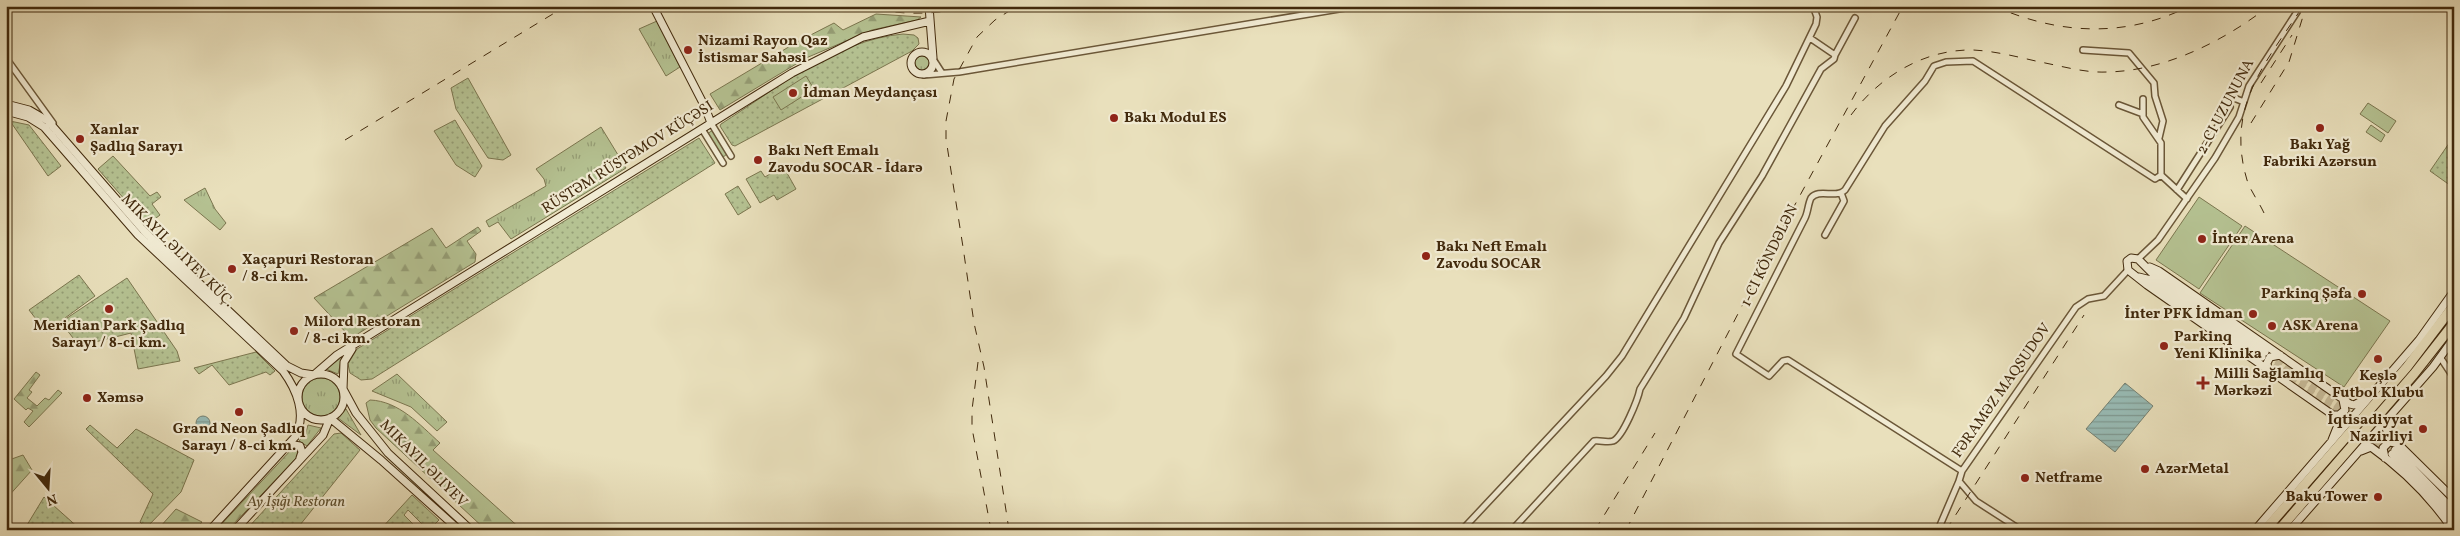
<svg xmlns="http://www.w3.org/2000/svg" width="2460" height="536" viewBox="0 0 2460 536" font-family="Vollkorn,serif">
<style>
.grass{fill:url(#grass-tufts);stroke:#7b764f}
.forest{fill:url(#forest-firs);stroke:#7b764f}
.park{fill:url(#park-dots);stroke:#7b764f}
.pitch{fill:#b5c292;stroke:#7b764f}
.water{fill:url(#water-rules);stroke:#758172}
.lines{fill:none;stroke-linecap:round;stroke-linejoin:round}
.secondary-tunnel{stroke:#c7bb99;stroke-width:7;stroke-dasharray:7 3.5;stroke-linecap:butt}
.street-casing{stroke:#6b5738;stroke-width:8}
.secondary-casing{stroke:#41290c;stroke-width:9}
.highway-casing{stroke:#41290c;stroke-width:11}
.street{stroke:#f1ebd3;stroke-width:5}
.secondary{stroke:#f1ebd3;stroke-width:7}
.highway{stroke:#e9e0bc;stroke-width:9}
.rail{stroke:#41290c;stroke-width:1;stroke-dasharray:9 9;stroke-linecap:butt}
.poi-dot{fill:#8f2418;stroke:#f1ebd3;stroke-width:2}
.labels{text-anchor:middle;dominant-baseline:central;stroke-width:4.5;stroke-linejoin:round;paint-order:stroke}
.poi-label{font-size:15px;font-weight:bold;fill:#41290c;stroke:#f1ebd3;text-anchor:start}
.street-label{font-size:15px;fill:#41290c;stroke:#f1ebd3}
.park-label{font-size:15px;font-style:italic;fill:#5e4f2e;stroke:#f1ebd3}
</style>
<defs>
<pattern id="grass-tufts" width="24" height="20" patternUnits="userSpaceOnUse" patternTransform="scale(1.25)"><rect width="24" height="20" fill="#b5c292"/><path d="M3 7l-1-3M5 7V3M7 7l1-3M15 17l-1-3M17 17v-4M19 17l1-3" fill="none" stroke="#959e76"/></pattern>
<pattern id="forest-firs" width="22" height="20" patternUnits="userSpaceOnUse" patternTransform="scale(1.25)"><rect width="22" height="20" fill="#b5c292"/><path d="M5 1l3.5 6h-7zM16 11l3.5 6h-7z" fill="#959e76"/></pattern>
<pattern id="park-dots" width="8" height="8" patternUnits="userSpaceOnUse" patternTransform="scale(1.25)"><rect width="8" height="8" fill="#b5c292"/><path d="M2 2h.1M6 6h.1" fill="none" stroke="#959e76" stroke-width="1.8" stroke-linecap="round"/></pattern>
<pattern id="water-rules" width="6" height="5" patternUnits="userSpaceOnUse" patternTransform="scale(1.25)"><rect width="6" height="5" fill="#98bcb6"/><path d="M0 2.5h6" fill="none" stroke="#7e9992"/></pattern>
</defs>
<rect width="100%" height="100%" fill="#e9e0bc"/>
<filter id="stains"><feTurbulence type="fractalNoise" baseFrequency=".004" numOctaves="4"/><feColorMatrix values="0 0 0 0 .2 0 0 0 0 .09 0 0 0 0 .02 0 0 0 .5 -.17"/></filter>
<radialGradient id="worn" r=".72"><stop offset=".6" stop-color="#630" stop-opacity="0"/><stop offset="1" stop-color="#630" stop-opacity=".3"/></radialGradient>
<!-- grass -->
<path class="grass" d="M 657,21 L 680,67 L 666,76 L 639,29 Z
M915 63a7 7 0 1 1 14 0a7 7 0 1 1-14 0Z
M 601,127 L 626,168 L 511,239 L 498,222 L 489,227 L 486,221 L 546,186 L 544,179 L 536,169 Z
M 713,130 L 727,154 L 722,158 L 707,134 Z
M 205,188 L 215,209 L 226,223 L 220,230 L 184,200 Z
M 342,357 L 338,374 L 326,369 Z
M 397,374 L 447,422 L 437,431 L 411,407 L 372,391 Z
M302 397a19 19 0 1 1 38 0a19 19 0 1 1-38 0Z
M 346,409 L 361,435 L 338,418 Z
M 308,425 L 321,428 L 307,446 L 299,441 L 306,432 Z"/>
<!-- forest -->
<path class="forest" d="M 876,14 L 921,17 L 917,20 L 872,30 L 806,58 L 720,110 L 710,94 L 797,42 L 834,23 L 843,30 Z
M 478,227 L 481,231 L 467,241 L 476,254 L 475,262 L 351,338 L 314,298 L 432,228 L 446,248 Z
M 36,372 L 40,375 L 29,390 L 32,392 L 27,398 L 37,406 L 45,398 L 49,400 L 58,390 L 62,393 L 29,427 L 24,422 L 33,411 L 28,408 L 26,410 L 14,399 Z
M 370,400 C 399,401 420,425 440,443 L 433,450 L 522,530 L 486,530 L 376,428 L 370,420 L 366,403 Z
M 295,449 L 298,452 L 298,456 L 228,530 L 216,530 L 291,450 Z
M 23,455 L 32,470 L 6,499 L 6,461 Z
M 176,509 L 202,522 L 195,530 L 163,530 L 160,527 Z"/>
<!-- park -->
<path class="park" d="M 903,34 L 914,35 L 918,38 L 919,44 L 912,51 L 735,146 L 732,145 L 720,126 L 721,124 C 776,89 836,40 903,34 Z
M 468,78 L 511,155 L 503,160 L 488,158 L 456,109 L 451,88 Z
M 455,120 L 482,166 L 475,177 L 456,165 L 434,131 Z
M 10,121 L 29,125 L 61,166 L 48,176 Z
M 2454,136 L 2454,188 L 2430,171 Z
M 699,138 L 715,163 L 372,379 L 361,380 L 350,373 L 348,364 L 357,349 Z
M 113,156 L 150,196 L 157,192 L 161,197 L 152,204 L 160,215 L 147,225 L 98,169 Z
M 783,166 L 796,189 L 777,200 L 774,195 L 760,203 L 746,179 L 761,171 L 765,177 Z
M 738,186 L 751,207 L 738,215 L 725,194 Z
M 79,275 L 95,296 L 46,332 L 29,310 Z
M 127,278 L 177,351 L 180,361 L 138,369 L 131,333 L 79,346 L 61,322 Z
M 256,352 L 275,371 L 270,375 L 266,372 L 229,385 L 212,365 L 199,374 L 194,368 Z
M 90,425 L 117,448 L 136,429 L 194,460 L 181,492 L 146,528 L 140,522 L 153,494 L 86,429 Z
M 341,433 L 360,450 L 296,530 L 246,530 L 334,434 Z
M 412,495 L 439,520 L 433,526 L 426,528 L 408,510 L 404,515 L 419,530 L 380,530 Z
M 44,497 L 81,530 L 24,530 Z"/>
<!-- pitch -->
<path class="pitch" d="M 806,76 L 814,89 L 781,110 L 773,97 Z
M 2368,103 L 2396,121 L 2388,133 L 2360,114 Z
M 2371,125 L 2385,135 L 2381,142 L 2366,132 Z
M 2199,197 L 2242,226 L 2199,289 L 2156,260 Z
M 2245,226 L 2390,321 L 2344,387 L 2200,293 Z"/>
<!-- water -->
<path class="water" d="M 2125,383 L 2153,406 L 2115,452 L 2086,429 Z
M196 423a7 7 0 1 1 14 0a7 7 0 1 1-14 0Z"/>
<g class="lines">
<!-- secondary-tunnel -->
<path class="secondary-tunnel" d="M 2268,354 L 2356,419
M 2265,359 L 2353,423
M 2370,430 L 2395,450
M 2367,434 L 2392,454"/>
<defs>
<path id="street" d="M 2083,50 L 2129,53 L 2154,83 L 2155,96 L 2163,121 L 2159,138
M 1835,55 L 1855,18
M 6,58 L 53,123
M 933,59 L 942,73
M 924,75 L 959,72 L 1357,6
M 2234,98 L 2244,102
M 2143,99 L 2143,117 L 2161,143 L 2161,175
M 2119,105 L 2143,114
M 711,123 L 731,156
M 702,129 L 723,163
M 2161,175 L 2187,199
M 2177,190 L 2230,107
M 1825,235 L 1844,201 L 1841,193
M 2138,259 L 2158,240 L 2215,158 L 2239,117 L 2249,86 L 2297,12
M 2440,357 L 2454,378
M 1962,471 L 1788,360 L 1783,361 L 1769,376 L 1736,354 L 1805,218 C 1808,212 1808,204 1811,198 C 1819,188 1836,199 1845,190 L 1885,126 L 1925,81 L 1934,66 L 1946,62 L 1973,61 L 2155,179 L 2161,175
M 1462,530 L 1606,376 L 1622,356 L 1786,86 L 1816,24 L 1817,17 L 1813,6
M 1512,530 L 1594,441 C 1600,440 1607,443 1613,441 C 1623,437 1638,399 1640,389 L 1684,318 L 1719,243 L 1762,176 L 1821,69 L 1834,59 L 1835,55 L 1810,38
M 1938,530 L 1959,481
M 2021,530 L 1976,501 L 1959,481 L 1962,471 L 2076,307 L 2088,299 L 2104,296 L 2128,270"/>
<path id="secondary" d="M 653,6 L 705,107 L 711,123
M 929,6 L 933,58
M911 63a11 11 0 1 1 22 0a11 11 0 1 1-22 0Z
M 6,104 L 29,110 L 48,121 L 144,231 L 287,366 L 301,373 L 314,375 L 337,355 L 792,73 L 863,37 L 930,21
M 6,111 L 28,117 L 44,127 L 138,235 L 283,371 C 297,390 307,415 295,437 L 210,530
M 2150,267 L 2159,271 L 2350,404 L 2354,405 L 2365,399
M 2139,277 L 2151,280 L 2262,357
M 352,349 L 344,362 L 343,389 L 356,413 L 388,453 L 471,530
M 2265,352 L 2155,276 L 2138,259 L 2131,258 L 2127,261 L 2128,270 L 2147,285 L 2333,415 L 2338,425 L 2332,440
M 2268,369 L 2267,363 L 2270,357 L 2280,355
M298 397a23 23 0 1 1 46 0a23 23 0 1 1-46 0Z
M 2333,415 L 2339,415 L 2345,410 L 2343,400
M 2392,420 L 2386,428 L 2388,434 L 2454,499
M 286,448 L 294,445 L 300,446 L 302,452 L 300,458
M 2395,450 L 2454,511
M 2361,451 L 2371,447 C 2402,469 2432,499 2453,530
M 2392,454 L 2431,493 L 2454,519
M 2385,458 L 2383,448 L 2389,442 L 2396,443
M 235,530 L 323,435 L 330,418 L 381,460 L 459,530
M 2255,530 L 2419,340 L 2454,291
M 2290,530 L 2433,367 L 2454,338"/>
<path id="highway" d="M 2265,530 L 2407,367 L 2454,305
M 2279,530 L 2414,374 L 2454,323"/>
</defs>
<!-- street casing -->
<use href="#street" class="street-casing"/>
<!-- secondary casing -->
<use href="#secondary" class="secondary-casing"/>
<!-- highway casing -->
<use href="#highway" class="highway-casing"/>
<!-- street -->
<use href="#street" class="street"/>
<!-- secondary -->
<use href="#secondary" class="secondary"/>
<!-- highway -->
<use href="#highway" class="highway"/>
<!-- rail -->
<path class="rail" d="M 860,6 C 899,16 937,15 976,6
M 1994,6 C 2059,35 2126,38 2190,6
M 2261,83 L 2292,35
M 1851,115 C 1879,77 1924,49 1973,50 C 1995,51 2018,57 2040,62 C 2062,66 2084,73 2107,72 C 2165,71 2224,41 2269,6
M 2251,123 L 2289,62 L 2304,13
M 345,140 L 566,6
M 2264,213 C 2259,202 2251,192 2247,180 C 2225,106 2266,63 2303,6
M 978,362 L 972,410 L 972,428 L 991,530
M 1009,530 L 984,367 L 974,323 L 963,247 L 946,139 L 946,121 L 954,79 L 977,37 L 995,20 L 1017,6
M 1595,530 L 1655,433
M 1626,530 L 1785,223 L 1903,6
M 1946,530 L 2084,315"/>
</g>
<!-- markers -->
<g class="poi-dot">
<circle cx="688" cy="50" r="5"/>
<circle cx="793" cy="93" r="5"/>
<circle cx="1114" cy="118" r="5"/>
<circle cx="2320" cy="128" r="5"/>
<circle cx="80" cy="139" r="5"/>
<circle cx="758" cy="160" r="5"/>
<circle cx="2202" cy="239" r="5"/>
<circle cx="1426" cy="256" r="5"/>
<circle cx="232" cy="269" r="5"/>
<circle cx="2362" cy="294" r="5"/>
<circle cx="109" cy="309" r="5"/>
<circle cx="2253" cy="314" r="5"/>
<circle cx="2272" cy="326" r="5"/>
<circle cx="294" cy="331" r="5"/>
<circle cx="2164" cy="346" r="5"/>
<circle cx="2378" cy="359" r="5"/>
<path d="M2200.5 375.5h5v5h5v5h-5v5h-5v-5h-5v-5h5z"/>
<circle cx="87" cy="398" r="5"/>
<circle cx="239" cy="412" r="5"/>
<circle cx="2423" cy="429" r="5"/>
<circle cx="2145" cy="469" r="5"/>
<circle cx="2025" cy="478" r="5"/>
<circle cx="2378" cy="497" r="5"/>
</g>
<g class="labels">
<!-- poi labels -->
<g class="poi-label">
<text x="698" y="41">Nizami Rayon Qaz<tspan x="698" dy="17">İstismar Sahəsi</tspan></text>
<text x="803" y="93">İdman Meydançası</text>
<text x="1124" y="118">Bakı Modul ES</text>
<text x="90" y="130">Xanlar<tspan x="90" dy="17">Şadlıq Sarayı</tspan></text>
<text x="2320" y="145" text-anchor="middle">Bakı Yağ<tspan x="2320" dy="17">Fabriki Azərsun</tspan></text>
<text x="768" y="151">Bakı Neft Emalı<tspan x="768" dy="17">Zavodu SOCAR - İdarə</tspan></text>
<text x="2212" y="239">İnter Arena</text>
<text x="1436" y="247">Bakı Neft Emalı<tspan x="1436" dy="17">Zavodu SOCAR</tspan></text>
<text x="242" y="260">Xaçapuri Restoran<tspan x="242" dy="17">/ 8-ci km.</tspan></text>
<text x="2352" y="294" text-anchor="end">Parkinq Şəfa</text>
<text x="2243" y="314" text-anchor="end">İnter PFK İdman</text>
<text x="304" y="322">Milord Restoran<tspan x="304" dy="17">/ 8-ci km.</tspan></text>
<text x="109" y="326" text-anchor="middle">Meridian Park Şadlıq<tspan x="109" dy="17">Sarayı / 8-ci km.</tspan></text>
<text x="2282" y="326">ASK Arena</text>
<text x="2174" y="337">Parkinq<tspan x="2174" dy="17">Yeni Klinika</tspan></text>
<text x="2214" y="374">Milli Sağlamlıq<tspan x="2214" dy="17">Mərkəzi</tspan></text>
<text x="2378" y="376" text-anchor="middle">Keşlə<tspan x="2378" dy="17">Futbol Klubu</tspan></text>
<text x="97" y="398">Xəmsə</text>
<text x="2413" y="420" text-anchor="end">İqtisadiyyat<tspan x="2413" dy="17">Nazirliyi</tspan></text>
<text x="239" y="429" text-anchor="middle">Grand Neon Şadlıq<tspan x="239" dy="17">Sarayı / 8-ci km.</tspan></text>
<text x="2155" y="469">AzərMetal</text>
<text x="2035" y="478">Netframe</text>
<text x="2368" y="497" text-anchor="end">Baku Tower</text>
</g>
<!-- street labels -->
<g class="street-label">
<text transform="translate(2226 107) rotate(-62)">2-CI UZUNUNA</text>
<text transform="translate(628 158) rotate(-32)">RÜSTƏM RÜSTƏMOV KÜÇƏSI</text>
<text transform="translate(177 251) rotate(45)">MIKAYIL ƏLIYEV KÜÇ.</text>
<text transform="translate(1770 256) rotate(-64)">1-CI KÖNDƏLƏN</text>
<text transform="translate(2002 391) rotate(-55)">FƏRAMƏZ MAQSUDOV</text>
<text transform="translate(423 464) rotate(45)">MIKAYIL ƏLIYEV</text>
</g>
<!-- park labels -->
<g class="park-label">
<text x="296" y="502">Ay İşığı Restoran</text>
</g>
</g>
<!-- margin -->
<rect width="2460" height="536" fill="none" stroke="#e9e0bc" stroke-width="25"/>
<rect x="8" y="8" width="2445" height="521" fill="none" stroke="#41290c" stroke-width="2.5"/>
<rect x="12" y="12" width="2435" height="511" fill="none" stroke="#41290c"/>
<!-- north arrow -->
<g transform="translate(48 488) rotate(162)" stroke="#f1ebd3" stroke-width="4" paint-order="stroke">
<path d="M0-4L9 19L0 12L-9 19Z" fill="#41290c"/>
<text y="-8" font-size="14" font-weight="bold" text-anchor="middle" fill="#41290c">N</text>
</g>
<rect width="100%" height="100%" filter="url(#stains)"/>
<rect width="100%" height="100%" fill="url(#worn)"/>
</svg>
